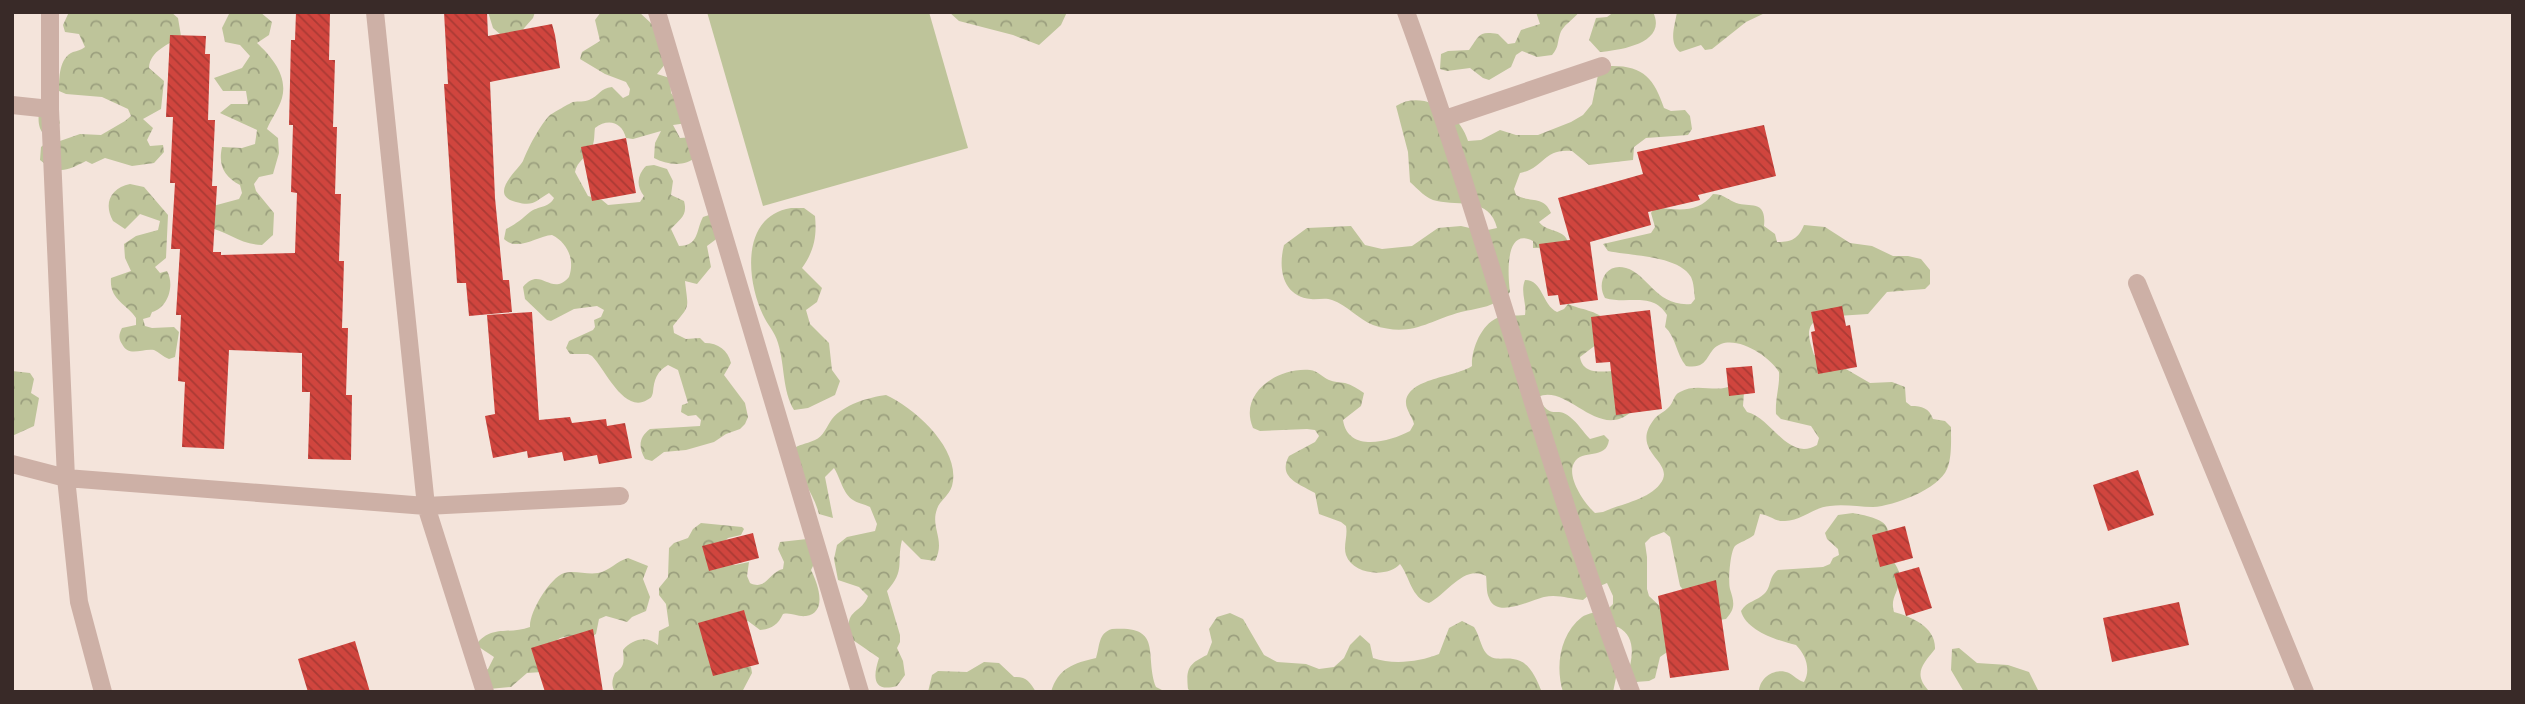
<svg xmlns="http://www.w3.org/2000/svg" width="2525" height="704" viewBox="0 0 2525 704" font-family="'Noto Sans',sans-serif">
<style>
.forest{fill:url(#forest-crowns)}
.green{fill:#bec49a}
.building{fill:url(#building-back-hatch)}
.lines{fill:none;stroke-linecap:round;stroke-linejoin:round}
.minor{stroke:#cdb0a6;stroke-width:18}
</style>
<defs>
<pattern id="forest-crowns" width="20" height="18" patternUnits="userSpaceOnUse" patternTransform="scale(1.75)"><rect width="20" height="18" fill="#bec49a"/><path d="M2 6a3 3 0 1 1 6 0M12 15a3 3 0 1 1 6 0" fill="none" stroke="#9b9f7e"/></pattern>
<pattern id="building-back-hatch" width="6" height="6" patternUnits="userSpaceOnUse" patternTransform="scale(1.75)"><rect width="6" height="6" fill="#d0453e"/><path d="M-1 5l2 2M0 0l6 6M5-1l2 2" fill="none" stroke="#aa3a34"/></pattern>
</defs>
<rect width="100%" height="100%" fill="#f4e4db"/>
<!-- forest -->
<path class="forest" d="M 69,12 L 171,12 L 178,18 L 181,36 C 169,45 150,50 149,68 L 164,81 L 161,109 L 143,119 L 153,128 L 147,140 L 150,146 L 163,145 L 164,152 L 154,163 L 132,166 L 105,158 L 92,164 L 86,161 C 66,171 59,175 40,160 L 41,147 L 47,142 L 46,136 C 38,130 38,121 39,111 L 56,110 L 60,123 L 56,129 L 55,136 L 60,141 L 80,134 L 101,135 L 125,121 L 131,116 L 128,109 L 102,97 L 66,94 L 59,91 C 59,78 59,58 73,52 C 77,51 81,50 85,47 L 79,34 L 65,32 L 63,25 Z
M 230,12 L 260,12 L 272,22 L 269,35 L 257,43 C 272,57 288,76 282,98 C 279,109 271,119 267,129 L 278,138 L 279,153 L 273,174 L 259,177 L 254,184 L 256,191 L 274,213 L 273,235 L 262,245 C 241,245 227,231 207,227 L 213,206 L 239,199 L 242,193 L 240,185 C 224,176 218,166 222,147 L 242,148 L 255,144 L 257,130 L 220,113 L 231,104 L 248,104 L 246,91 L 223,91 L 214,78 L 242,68 L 250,56 L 240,45 L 225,42 L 222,28 Z
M 488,12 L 535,12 L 533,18 L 518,35 L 501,35 L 493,28 Z
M 601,12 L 639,12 L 653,25 L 666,63 L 657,74 L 670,78 L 671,93 L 694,122 L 673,125 L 680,138 L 694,137 L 696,157 C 685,167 667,165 654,158 L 655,143 L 661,131 L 633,139 L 626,138 C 622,122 608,118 595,128 C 594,134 595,141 592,147 C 587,157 577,161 575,172 L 588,196 L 602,200 L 608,205 L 640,202 L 644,196 C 636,186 637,175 646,166 L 654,165 L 667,169 L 673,181 L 671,195 L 684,201 C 688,216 680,219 671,229 L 679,246 C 699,246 696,230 703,217 L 709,215 L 719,237 L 707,246 L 711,267 L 697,284 L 685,281 C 688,310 691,304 673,326 L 674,333 L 686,339 L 700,338 L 705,343 C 718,343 728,350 731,363 L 724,375 L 745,403 L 748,417 L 745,424 L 740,429 L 726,434 L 714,442 L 686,450 L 664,452 L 652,461 L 645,459 C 638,447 639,437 650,429 L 700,426 L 701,420 L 696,415 L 688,416 L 681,412 L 682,405 L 688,403 L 678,370 L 668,365 C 657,371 654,380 653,392 C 652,397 651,398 647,400 C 624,414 605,369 592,356 L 588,354 L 570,354 L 566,348 L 569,341 L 593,330 L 595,327 L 594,320 L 601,317 L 604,310 L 597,306 L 574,309 L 551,321 L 547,320 L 525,299 L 523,287 C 541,265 551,298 569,277 C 575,260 568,243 552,235 C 537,236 518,252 504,239 L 506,229 C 516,224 522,219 530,212 C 538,206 549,208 554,198 L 549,193 C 535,201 534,207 516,202 C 487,195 519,169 523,161 C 528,148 540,125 550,115 C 553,113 570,103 573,102 C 578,101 585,102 589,100 C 599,96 600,88 612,87 L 623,98 L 629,95 L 630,89 L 626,82 L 605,74 L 580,59 L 582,52 L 600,41 L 595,20 Z
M 949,12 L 1067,12 L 1061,25 L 1039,45 L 1013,35 L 959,21 Z
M 1536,12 L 1579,12 C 1574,19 1562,26 1560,34 C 1557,43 1559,47 1552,55 L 1537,57 L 1522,51 L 1516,55 L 1511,67 L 1489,80 L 1483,78 L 1470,68 L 1447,71 L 1440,69 L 1441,54 L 1448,51 L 1469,50 C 1480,35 1478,31 1498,34 L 1508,44 L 1515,43 L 1521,30 L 1540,24 Z
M 1614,12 L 1653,12 C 1668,43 1621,50 1600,52 L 1589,40 L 1596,18 L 1607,17 Z
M 1677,12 L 1767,12 L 1746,22 L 1712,49 L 1705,50 L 1701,45 L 1680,52 C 1668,43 1675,25 1677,12 Z
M 1609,66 C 1643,65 1654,78 1664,108 L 1671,111 L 1685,110 L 1690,116 L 1692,129 L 1688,135 L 1646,138 L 1634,147 L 1633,160 L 1589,165 L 1572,151 C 1543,148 1545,168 1520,173 L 1514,189 L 1516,195 C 1530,203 1544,195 1551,213 L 1539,222 C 1548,234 1567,227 1569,247 L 1533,248 L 1533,241 C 1504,226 1508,277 1510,292 C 1496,307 1479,308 1461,312 C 1428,321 1411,338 1373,325 C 1358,319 1347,305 1332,300 C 1325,297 1318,300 1311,299 C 1282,296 1278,268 1284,245 L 1307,228 L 1351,226 L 1365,245 L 1382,249 L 1412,246 L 1438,228 L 1461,226 L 1483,231 L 1497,228 C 1490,197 1459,206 1437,201 C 1426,199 1418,189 1410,182 L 1408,152 L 1396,106 C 1423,89 1460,113 1468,141 L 1481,140 L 1500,130 L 1516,135 L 1538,135 L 1571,122 L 1583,115 L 1592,104 L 1598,75 Z
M 130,184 L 144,187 L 168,215 L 166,258 L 155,267 L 160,273 L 167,271 C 175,285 168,308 152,312 L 150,317 L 143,319 L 145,326 L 152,328 L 174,327 L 179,332 L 175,357 L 169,359 C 163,357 159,352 154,350 C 142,348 129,358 122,344 C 118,338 119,334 122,328 L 136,325 L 136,318 C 127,304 109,300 111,278 L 131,271 L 125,258 L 124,244 L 136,236 L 158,230 L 160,221 L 140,214 L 125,229 L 113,221 C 103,203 111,188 130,184 Z
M 1713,194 C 1723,194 1725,198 1734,202 C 1747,209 1767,197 1764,226 L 1775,234 L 1777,242 C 1792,242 1798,239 1804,225 L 1825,227 L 1850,243 L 1872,246 L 1893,256 L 1908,256 L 1921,259 L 1930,270 L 1930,284 L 1925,289 L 1887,292 L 1868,314 L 1822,317 C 1803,325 1809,339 1814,355 L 1827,358 L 1870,383 L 1892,382 L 1905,387 L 1906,402 L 1911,406 C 1922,406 1929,408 1933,419 L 1945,421 L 1951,427 C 1951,439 1952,458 1947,469 C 1939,489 1894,506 1873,507 C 1858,507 1845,504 1830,506 C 1814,507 1801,521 1785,521 C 1775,522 1770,515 1760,514 L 1754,535 C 1748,540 1740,542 1735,546 C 1730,552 1728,582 1730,589 C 1734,602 1736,608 1726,619 L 1719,620 L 1690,598 L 1680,586 L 1670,537 L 1664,532 L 1651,537 L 1645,543 L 1647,557 L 1647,589 L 1649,596 L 1665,611 L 1673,648 L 1660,657 L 1655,678 L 1649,681 L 1635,682 L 1628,673 C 1633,657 1636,636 1618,627 L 1612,629 L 1617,673 L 1613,692 L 1563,692 C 1555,666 1560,634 1582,617 C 1593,610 1603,615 1613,604 L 1613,596 L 1607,583 L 1600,586 L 1583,600 C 1569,599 1558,594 1544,597 C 1531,600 1496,619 1489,598 C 1486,592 1487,582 1486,576 C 1464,564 1447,594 1429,603 C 1411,598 1410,577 1400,564 C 1388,578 1353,575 1346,555 C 1343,546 1348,536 1346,526 L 1341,522 L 1319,514 L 1315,493 C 1300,484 1277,478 1289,456 L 1315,442 L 1319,436 L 1315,430 L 1307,429 L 1260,431 L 1253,428 C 1238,393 1278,367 1310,370 C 1318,371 1322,377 1329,380 C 1334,382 1339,382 1345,383 C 1352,385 1358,389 1364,393 L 1361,406 L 1343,420 C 1348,453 1389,442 1410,431 L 1414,424 C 1412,416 1406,410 1406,403 C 1406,378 1457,377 1472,366 C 1471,350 1481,325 1497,318 C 1505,315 1516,316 1525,315 C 1527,303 1520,292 1525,280 C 1543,280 1542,305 1557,312 L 1564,309 L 1568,304 C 1581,310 1597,310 1606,321 L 1601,341 L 1580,357 C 1583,377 1607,371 1622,370 L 1631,412 C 1598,441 1567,383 1538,397 C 1551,422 1556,405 1570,417 C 1578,423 1583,432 1590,439 L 1604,435 L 1609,440 C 1606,461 1582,448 1574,463 C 1566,477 1585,504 1595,513 L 1603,512 C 1620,504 1648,500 1660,484 C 1678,461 1627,453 1655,418 C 1659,414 1664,412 1668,408 C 1674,403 1673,395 1680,392 C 1697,382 1717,394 1733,385 L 1744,392 L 1743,406 L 1747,412 C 1772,418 1788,462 1817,445 L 1819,438 L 1811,426 L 1781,419 L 1776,414 C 1775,398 1780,386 1779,372 C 1770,357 1740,337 1721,344 C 1705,350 1711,370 1686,366 C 1676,354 1676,337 1665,327 L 1667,315 C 1652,291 1628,305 1605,298 C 1596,283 1606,262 1626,268 C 1648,274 1656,307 1691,304 L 1695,299 C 1694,292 1694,283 1691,277 C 1678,255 1630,256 1608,251 L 1603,244 L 1651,233 L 1655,227 L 1651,213 L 1655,207 C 1677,210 1698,214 1713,194 Z
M 791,208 L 804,208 L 815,216 C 817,237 814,251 802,268 L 822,288 L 817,302 L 806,310 L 810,324 L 829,343 L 832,370 L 840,381 L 835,395 L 808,408 L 794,410 C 782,390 785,365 778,343 C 775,332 767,324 763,315 C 746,279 741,216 791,208 Z
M 12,371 L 30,373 L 34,379 L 31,393 L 39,398 L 34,426 L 12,436 Z
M 886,395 C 915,408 962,450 952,486 C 949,496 940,500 937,509 C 930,528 946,540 935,561 L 921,559 L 902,540 C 896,564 906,569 887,591 L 900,635 L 900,642 L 897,648 L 903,661 L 905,675 L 897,686 C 872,693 873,676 879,658 L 850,638 C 844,607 860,616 868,596 L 859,587 L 838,580 L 834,559 L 837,545 L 847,537 L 875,531 L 877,524 L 870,507 C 864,504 857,503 853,500 C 843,494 840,477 834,468 L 825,477 L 833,518 L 819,514 C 813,491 797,474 790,451 C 801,443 804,445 815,440 C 823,437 827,426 832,419 C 843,405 869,397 886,395 Z
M 1853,513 C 1862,515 1884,518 1887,528 C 1890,534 1886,543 1888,550 C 1891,561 1901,568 1900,580 C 1898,593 1890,598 1894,612 C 1912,617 1936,627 1935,649 C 1923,664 1912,674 1930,692 L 1759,692 C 1759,678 1775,667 1789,673 C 1795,676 1797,680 1804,682 C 1811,670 1806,655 1796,645 C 1779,641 1746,631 1741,611 C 1747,601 1757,601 1764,594 C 1772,587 1768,577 1778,570 L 1823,567 L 1830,564 L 1833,558 L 1839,555 L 1838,549 L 1827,539 L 1825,533 L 1838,515 Z
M 701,523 L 742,527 L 744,529 L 741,535 L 728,538 L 725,541 L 729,564 L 735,565 L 749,562 L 747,576 L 750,583 C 766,591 769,572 783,569 L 784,562 L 778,549 L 780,542 L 807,539 L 817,558 L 811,570 C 817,582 829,612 806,616 C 797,617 791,612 783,614 C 778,625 771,629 760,630 L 748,621 L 741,623 L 744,666 L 751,667 L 752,673 L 742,692 L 615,692 C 611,685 612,680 615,673 C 625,667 624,661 623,650 C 632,639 647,635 658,645 L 659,631 L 669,626 L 666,604 L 659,595 L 659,588 L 668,577 L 669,548 L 674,543 L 688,538 L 693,529 Z
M 628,558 L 648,566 L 643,579 L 650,597 L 646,611 L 632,617 L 627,622 L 606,616 L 599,619 L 596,634 C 585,643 568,631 557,640 C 550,646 545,663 542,672 L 527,673 L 511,687 L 489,689 L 482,672 L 488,669 L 494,657 L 476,645 C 491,624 510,635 530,627 C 529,612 550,578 564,573 C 575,570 587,575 598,573 C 609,571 617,561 628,558 Z
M 1230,613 L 1243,619 L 1264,655 L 1277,662 L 1306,664 L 1319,669 L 1334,667 L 1344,658 L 1350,645 L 1360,635 L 1370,644 L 1373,658 C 1393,665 1419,662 1439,654 L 1449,628 L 1462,621 L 1474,627 C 1479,634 1481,647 1486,653 C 1494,662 1504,657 1513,659 C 1530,661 1536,678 1542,692 L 1191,692 L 1188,689 C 1186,669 1188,664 1207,655 L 1212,642 L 1209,629 L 1217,617 Z
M 1112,629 C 1164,625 1144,655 1156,687 L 1166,692 L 1051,692 C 1058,668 1074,663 1096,658 C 1100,646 1098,633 1112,629 Z
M 1959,648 L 1977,663 L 2008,665 L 2029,672 L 2039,692 L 1964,692 L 1951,670 L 1952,649 Z
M 984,662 L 999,663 L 1014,677 C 1026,676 1030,682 1036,692 L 928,692 L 932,675 L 938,671 L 967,672 Z"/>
<!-- green -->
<path class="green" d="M 707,12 L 929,12 L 968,148 L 763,206 Z"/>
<!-- building -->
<path class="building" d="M 296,12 L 330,12 L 329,60 L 335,60 L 333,127 L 337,127 L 335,194 L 341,194 L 339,261 L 344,261 L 342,328 L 348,328 L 346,395 L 352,395 L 351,460 L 308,459 L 310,392 L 302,392 L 302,353 L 229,350 L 224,449 L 182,447 L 185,382 L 178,381 L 181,315 L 176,315 L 180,249 L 171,249 L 175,183 L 170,183 L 173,117 L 166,117 L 170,35 L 206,36 L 205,54 L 210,54 L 208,120 L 215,120 L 212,186 L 217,186 L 213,252 L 221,252 L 221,255 L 295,253 L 297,193 L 291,192 L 293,125 L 289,125 L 291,40 L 295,40 Z
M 444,12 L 487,12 L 488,36 L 552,24 L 555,35 L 560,68 L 490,82 L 495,198 L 503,280 L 509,280 L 512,312 L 469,316 L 466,283 L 457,283 L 444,84 L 448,84 Z
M 1764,125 L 1776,176 L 1698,195 L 1700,200 L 1648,212 L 1651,225 L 1590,242 L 1598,300 L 1560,305 L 1558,295 L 1548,296 L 1539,244 L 1570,240 L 1558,198 L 1643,174 L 1637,152 Z
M 626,138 L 636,193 L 592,201 L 581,147 Z
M 1842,306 L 1846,326 L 1850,325 L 1857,367 L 1818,374 L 1811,332 L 1815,331 L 1811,312 Z
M 1650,310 L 1662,409 L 1616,415 L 1610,362 L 1596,363 L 1591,317 Z
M 532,312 L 539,420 L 570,417 L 572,423 L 606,419 L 607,426 L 625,423 L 632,458 L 599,464 L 597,455 L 564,461 L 562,452 L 528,458 L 527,451 L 493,458 L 485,416 L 495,414 L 487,315 Z
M 1752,366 L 1755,393 L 1729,396 L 1726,368 Z
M 2138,470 L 2154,515 L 2108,531 L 2093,485 Z
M 1905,526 L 1913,558 L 1880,567 L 1872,535 Z
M 753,533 L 759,558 L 709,571 L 702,546 Z
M 1919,567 L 1932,608 L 1906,616 L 1894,574 Z
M 1716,580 L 1729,670 L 1670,678 L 1658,596 Z
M 2179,602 L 2189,645 L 2112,662 L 2103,618 Z
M 744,610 L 759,664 L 713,676 L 698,623 Z
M 593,629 L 603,692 L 545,692 L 531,648 Z
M 355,641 L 370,692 L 308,692 L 298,659 Z"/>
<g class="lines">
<!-- minor -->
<path class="minor" d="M 50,12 L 50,109 L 66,478 L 79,602 L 103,692
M 375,12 L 426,506 L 620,496
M 657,12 L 860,692
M 1406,12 C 1488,236 1546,469 1631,692
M 12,105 L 50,109
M 1445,119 L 1602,66
M 2137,283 L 2305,692
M 12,464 L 66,478 L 426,506 L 485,692"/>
</g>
<!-- border -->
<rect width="2525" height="704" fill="none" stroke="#392a28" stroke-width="28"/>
</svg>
